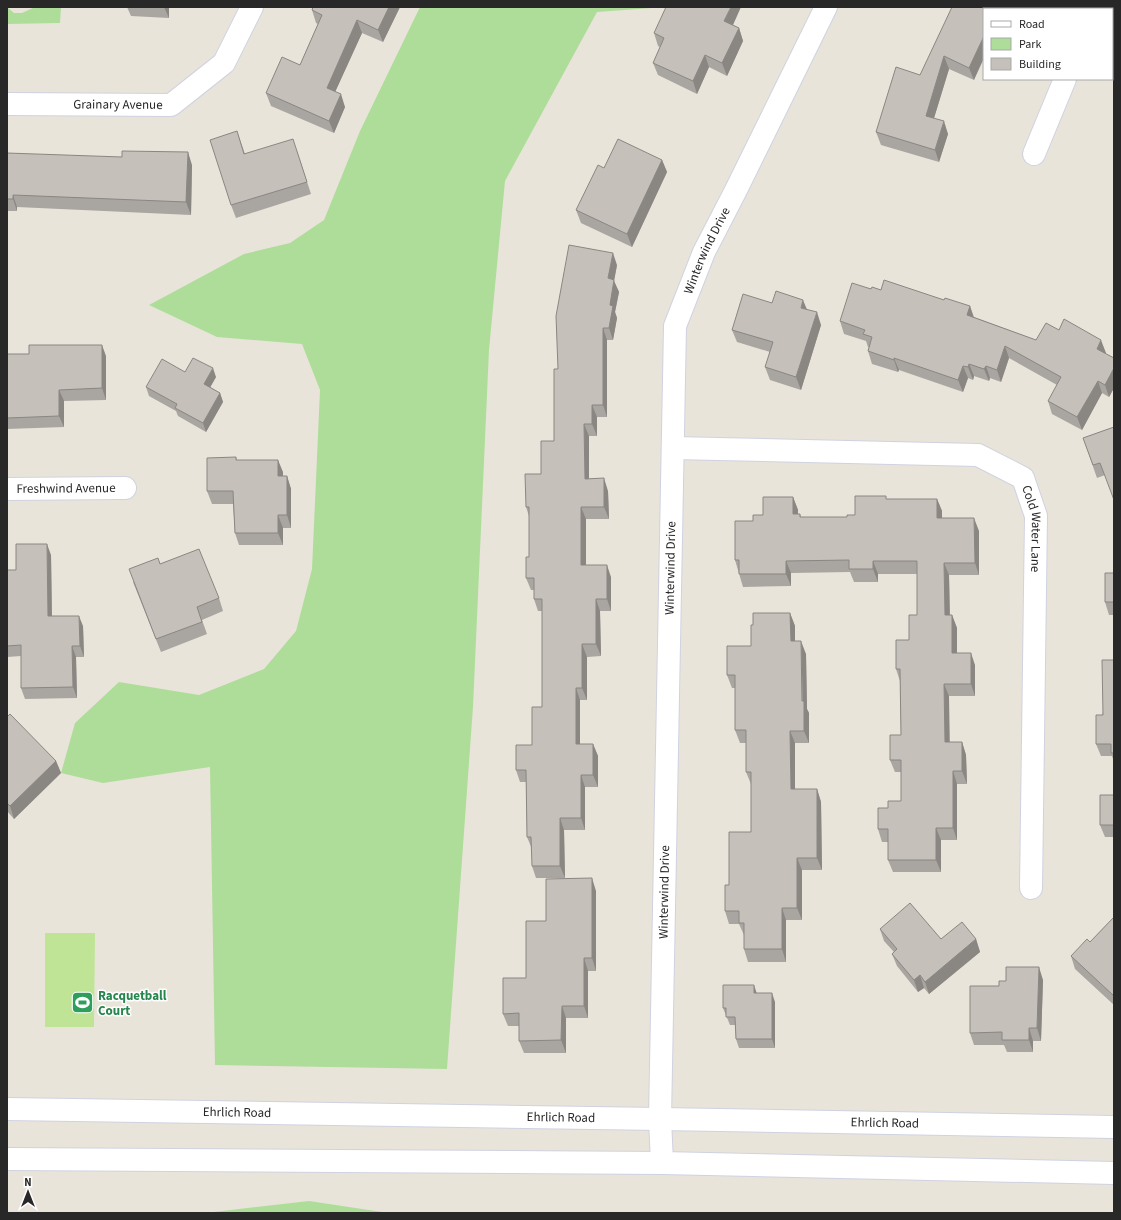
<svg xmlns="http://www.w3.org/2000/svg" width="1121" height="1220" viewBox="0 0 1121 1220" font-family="'Source Sans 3',sans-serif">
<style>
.green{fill:#aedd9a}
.pitch{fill:#bfe496}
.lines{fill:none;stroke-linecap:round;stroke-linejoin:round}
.street-casing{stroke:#d0d2e0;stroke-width:24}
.secondary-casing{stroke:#d0d2e0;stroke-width:24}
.street{stroke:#fff;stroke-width:22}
.secondary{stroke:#fff;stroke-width:22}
.wall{fill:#a9a5a0}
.shaded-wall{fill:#8a8682}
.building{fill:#c5c0ba;stroke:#8a8682}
.labels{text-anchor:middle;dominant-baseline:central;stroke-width:3;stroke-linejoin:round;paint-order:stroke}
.street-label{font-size:13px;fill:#282828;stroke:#fff}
.leisure-label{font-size:13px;font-weight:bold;fill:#27864d;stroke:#fff;text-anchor:start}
</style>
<rect width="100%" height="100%" fill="#e9e4da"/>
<!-- green -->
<path class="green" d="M 7,7 L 14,13 L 22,13 L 35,7 L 61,7 L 60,23 L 7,24 Z
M 420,7 L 666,7 L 597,12 L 505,181 L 489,350 L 473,707 L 447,1069 L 215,1065 L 210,767 L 103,783 L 61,773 L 75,723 L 119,682 L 199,695 L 264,669 L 296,631 L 312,569 L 320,390 L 302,344 L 217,337 L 149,305 L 244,254 L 290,243 L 324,220 L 360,131 Z
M 309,1201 L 389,1213 L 205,1213 Z"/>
<!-- pitch -->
<path class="pitch" d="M 45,933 L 95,933 L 94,1027 L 45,1027 Z"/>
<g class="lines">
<defs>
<g id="street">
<path d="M 1071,9 L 1071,7"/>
<path id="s1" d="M 7,104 L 171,105 L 224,63 L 252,7"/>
<path d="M 1034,154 L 1065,79"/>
<path id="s2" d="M 673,448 L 978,455 L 1023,478 L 1036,516 L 1031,888"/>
<path id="s3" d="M 7,489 L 125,488"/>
<path id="s4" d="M 662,1163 L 660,1119 L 675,326 L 704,252 L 736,190 L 826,7"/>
</g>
<g id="secondary">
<path id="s5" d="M 7,1109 L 660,1119 L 1114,1127"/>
<path d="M 7,1159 L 662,1163 L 1114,1173"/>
</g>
</defs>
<!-- street casing -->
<use href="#street" class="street-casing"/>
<!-- secondary casing -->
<use href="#secondary" class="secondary-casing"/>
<!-- street -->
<use href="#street" class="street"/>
<!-- secondary -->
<use href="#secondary" class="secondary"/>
</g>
<!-- wall -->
<path class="wall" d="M 127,7 L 169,7 L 169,18 L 131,16 Z
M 400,7 L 383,42 L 362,33 L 335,92 L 345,107 L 334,133 L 271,106 L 266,93 L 300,65 L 318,24 L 316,23 L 312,10 Z
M 984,9 L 974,80 L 949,69 L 934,118 L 948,134 L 939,162 L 881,145 L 876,132 L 920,75 Z
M 733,25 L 739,28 L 743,41 L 727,76 L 709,67 L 697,94 L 658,75 L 653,63 L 660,47 L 658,46 L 654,33 Z
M 237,131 L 245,154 L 297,151 L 311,194 L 236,218 L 231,205 Z
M 7,153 L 192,165 L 191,215 L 17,207 L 17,211 L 7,211 Z
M 662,160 L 667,172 L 632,247 L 581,223 L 576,210 L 604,168 Z
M 617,265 L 614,281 L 619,292 L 615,312 L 617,318 L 613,340 L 607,340 L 607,417 L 597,417 L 597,436 L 589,436 L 589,479 L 608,491 L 609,519 L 586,519 L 586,565 L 611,577 L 611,611 L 600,611 L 601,656 L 587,657 L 587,700 L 580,700 L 580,744 L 593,744 L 598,756 L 598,787 L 585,787 L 585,830 L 564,830 L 565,878 L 536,878 L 532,866 L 532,849 L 527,837 L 526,782 L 520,782 L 516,770 L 532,745 L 542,707 L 542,611 L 538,611 L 534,599 L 534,590 L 531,590 L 526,578 L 529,557 L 529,516 L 526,507 L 541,474 L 554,441 L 558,369 Z
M 871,289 L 944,300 L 970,306 L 974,317 L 1036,340 L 1059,330 L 1106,353 L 1105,354 L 1114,358 L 1114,388 L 1109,397 L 1102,393 L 1082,430 L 1052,414 L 1048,401 L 1057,385 L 1009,358 L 1001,382 L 990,378 L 989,381 L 974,376 L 973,380 L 968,378 L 963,392 L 899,370 L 898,372 L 872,364 L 868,351 L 869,347 L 868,347 L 866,341 L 844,334 L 840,321 Z
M 772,303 L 807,310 L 821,325 L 801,390 L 770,380 L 765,367 L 770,352 L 737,342 L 732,330 Z
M 7,354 L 106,356 L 106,400 L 64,401 L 64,427 L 7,429 Z
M 185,372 L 216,377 L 210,387 L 220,393 L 223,402 L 206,432 L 178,416 L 176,411 L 149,396 L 146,387 Z
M 1114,427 L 1105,475 L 1097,478 L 1083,438 Z
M 236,457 L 237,460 L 283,472 L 283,476 L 287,476 L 291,489 L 291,528 L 283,528 L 283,545 L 239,545 L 235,533 L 233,504 L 212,504 L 207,491 Z
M 793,497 L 798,510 L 798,514 L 800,514 L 801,517 L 847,517 L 855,515 L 887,499 L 937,499 L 942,511 L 942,518 L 979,531 L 979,575 L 949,575 L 950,615 L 952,615 L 957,628 L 957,653 L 975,665 L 975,696 L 949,696 L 949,742 L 962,742 L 966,755 L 967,784 L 957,784 L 957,840 L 941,840 L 941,872 L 893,872 L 888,860 L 888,842 L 882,842 L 878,829 L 888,808 L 901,801 L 901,772 L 895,772 L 890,760 L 901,735 L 900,681 L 896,669 L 909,640 L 917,615 L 917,574 L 878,574 L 878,582 L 854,582 L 850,572 L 791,573 L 791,586 L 743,587 L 735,560 L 753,521 Z
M 51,555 L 52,616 L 83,626 L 84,657 L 76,657 L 77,698 L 25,699 L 21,688 L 21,656 L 7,657 L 7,570 L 16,570 Z
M 160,564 L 219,598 L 223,611 L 202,620 L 207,634 L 161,652 L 133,582 Z
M 1114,573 L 1114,615 L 1109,615 L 1105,602 Z
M 790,613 L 795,626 L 795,641 L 806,654 L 807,709 L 809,713 L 809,743 L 795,743 L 795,789 L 817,789 L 821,802 L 822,870 L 802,870 L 802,920 L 786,920 L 786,962 L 748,962 L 744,949 L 744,935 L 739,924 L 729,924 L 725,911 L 729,885 L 751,832 L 751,784 L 746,772 L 746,743 L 740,743 L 735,730 L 735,688 L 732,688 L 727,675 L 751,646 L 753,625 Z
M 1114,660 L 1114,762 L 1112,756 L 1101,756 L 1096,744 Z
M 7,717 L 56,761 L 61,773 L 14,819 L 7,811 Z
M 1114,795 L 1114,837 L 1105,837 L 1100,825 Z
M 596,891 L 596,971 L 588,971 L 588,1018 L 566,1018 L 566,1053 L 524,1053 L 519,1041 L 519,1026 L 508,1026 L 503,1014 L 526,978 L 546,921 Z
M 1114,917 L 1114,1005 L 1075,969 L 1071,956 L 1090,942 Z
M 880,929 L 941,939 L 976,939 L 980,952 L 929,994 L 924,988 L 918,992 L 897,966 L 892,954 L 894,952 L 884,941 Z
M 1043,980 L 1041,1041 L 1033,1041 L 1033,1052 L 1007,1052 L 1004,1045 L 974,1045 L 970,1033 L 999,986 Z
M 757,993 L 775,1002 L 775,1048 L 739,1048 L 736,1039 L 735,1025 L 730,1025 L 723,1008 Z"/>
<!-- shaded-wall -->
<path class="shaded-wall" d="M 164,7 L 169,7 L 169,18 Z
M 389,7 L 400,7 L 383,42 L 378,30 Z
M 731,7 L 741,7 L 729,34 L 724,21 Z
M 357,20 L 362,33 L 331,101 L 327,88 Z
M 739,28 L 743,41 L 727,76 L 722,63 Z
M 984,36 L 984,58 L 974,80 L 969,68 Z
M 705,55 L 709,67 L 697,94 L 693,81 Z
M 944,56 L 949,69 L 931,128 L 926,116 Z
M 341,94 L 345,107 L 334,133 L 329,121 Z
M 944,121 L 948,134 L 939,162 L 935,150 Z
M 188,152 L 192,165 L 191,215 L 186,202 Z
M 662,160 L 667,172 L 632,247 L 627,234 Z
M 13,195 L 17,207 L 17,211 L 13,199 Z
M 613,253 L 617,265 L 614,281 L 619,292 L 615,312 L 617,318 L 613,340 L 609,328 L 610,305 L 608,278 Z
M 803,300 L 808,312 L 801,308 Z
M 970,306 L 974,319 L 967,315 Z
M 817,312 L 821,325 L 801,390 L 796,377 Z
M 603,328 L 607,340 L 607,417 L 603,405 Z
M 1101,340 L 1106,353 L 1101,361 L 1097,349 Z
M 102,345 L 106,356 L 106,400 L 102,388 Z
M 1005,346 L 1009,358 L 1001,382 L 997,370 Z
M 894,358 L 899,370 L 898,372 L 894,360 Z
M 969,364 L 974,376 L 973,380 L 968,367 Z
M 963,366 L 968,378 L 963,392 L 958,380 Z
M 986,366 L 990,378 L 989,381 L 984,369 Z
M 213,368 L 216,377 L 207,393 L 204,384 Z
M 1114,368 L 1114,388 L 1109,397 L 1105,385 Z
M 1098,381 L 1102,393 L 1082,430 L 1077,417 Z
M 59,390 L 64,401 L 64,427 L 59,416 Z
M 220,393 L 223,402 L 206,432 L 203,423 Z
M 592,405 L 597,417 L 597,436 L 592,424 Z
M 584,424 L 589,436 L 589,491 L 585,479 Z
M 278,460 L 283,472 L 283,489 L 278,476 Z
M 287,476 L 291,489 L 291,528 L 287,515 Z
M 604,478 L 608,491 L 609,519 L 604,507 Z
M 793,497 L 798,510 L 798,526 L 793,514 Z
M 937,499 L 942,511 L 942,531 L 937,518 Z
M 581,507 L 586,519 L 586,577 L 581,565 Z
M 278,515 L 283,528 L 283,545 L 278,533 Z
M 974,518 L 979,531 L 979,575 L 975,563 Z
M 47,544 L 51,555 L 52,627 L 48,616 Z
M 786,561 L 791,573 L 791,586 L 786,574 Z
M 873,561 L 878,574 L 878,582 L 873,569 Z
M 944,563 L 949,575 L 950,628 L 945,615 Z
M 607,565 L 611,577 L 611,611 L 607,599 Z
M 596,599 L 600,611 L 601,656 L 596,644 Z
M 790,613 L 795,626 L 795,654 L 791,641 Z
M 952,615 L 957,628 L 957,665 L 952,653 Z
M 79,616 L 83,626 L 84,657 L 80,646 Z
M 801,641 L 806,654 L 807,709 L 809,713 L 809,743 L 804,731 Z
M 582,644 L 587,657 L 587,700 L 582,688 Z
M 72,646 L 76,657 L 77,698 L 73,687 Z
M 971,653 L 975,665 L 975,696 L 971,684 Z
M 944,684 L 949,696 L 950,755 L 945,742 Z
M 576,688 L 580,700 L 580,756 L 576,744 Z
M 790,731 L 795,743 L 795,802 L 791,789 Z
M 962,742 L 966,755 L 967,784 L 962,771 Z
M 593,744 L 598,756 L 598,787 L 593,775 Z
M 56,761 L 61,773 L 14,819 L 10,806 Z
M 953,771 L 957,784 L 957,840 L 953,828 Z
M 581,775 L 585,787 L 585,830 L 581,818 Z
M 817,789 L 821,802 L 822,870 L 817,858 Z
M 560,818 L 564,830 L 565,878 L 560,866 Z
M 936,828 L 941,840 L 941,872 L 936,860 Z
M 797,858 L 802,870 L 802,920 L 797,908 Z
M 592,878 L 596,891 L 596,971 L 592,958 Z
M 782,908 L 786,920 L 786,962 L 782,949 Z
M 976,939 L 980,952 L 929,994 L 925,982 Z
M 584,958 L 588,971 L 588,1018 L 584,1006 Z
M 1039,967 L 1043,980 L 1041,1041 L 1037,1028 Z
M 920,975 L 924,988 L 918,992 L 914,980 Z
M 754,985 L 757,994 L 754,993 Z
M 772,993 L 775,1002 L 775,1048 L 772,1039 Z
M 562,1006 L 566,1018 L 566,1053 L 561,1040 Z
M 1029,1028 L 1033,1041 L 1033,1052 L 1029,1040 Z"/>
<!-- building -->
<path class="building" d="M 313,7 L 389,7 L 378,30 L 357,20 L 327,88 L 341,94 L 329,121 L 266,93 L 282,57 L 300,65 L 322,15 L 312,10 Z
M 666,7 L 731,7 L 724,21 L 739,28 L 722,63 L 705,55 L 693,81 L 653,63 L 664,38 L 654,33 Z
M 952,7 L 1004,7 L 1008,9 L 984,9 L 984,36 L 969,68 L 944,56 L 926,116 L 944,121 L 935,150 L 876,132 L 896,67 L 920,75 Z
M 237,131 L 244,154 L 293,139 L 307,182 L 231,205 L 210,140 Z
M 618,139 L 662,160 L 627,234 L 576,210 L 598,165 L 604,168 Z
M 122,151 L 188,152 L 186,202 L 13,195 L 13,199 L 7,199 L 7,153 L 122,157 Z
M 569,245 L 613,253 L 608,278 L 614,280 L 610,305 L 613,306 L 609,328 L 603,328 L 603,405 L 592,405 L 592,424 L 584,424 L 585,479 L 604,478 L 604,507 L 581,507 L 581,565 L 607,565 L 607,599 L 596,599 L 596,644 L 582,644 L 582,688 L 576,688 L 576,744 L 593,744 L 593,775 L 581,775 L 581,818 L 560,818 L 560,866 L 532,866 L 531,837 L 527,837 L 526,770 L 516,770 L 516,745 L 532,745 L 532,707 L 542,707 L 542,599 L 534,599 L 534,578 L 526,578 L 526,557 L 529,557 L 529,507 L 526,507 L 525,474 L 541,474 L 541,441 L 554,441 L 554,369 L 558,369 L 556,316 Z
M 884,280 L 944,300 L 945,298 L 970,306 L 967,315 L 1036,340 L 1046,323 L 1059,330 L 1064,319 L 1101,340 L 1097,349 L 1114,358 L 1114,368 L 1105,385 L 1098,381 L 1077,417 L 1048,401 L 1061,377 L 1005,346 L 997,370 L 986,366 L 984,369 L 969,364 L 968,367 L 963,366 L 958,380 L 894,358 L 894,360 L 868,351 L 872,337 L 863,334 L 865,330 L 840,321 L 852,283 L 871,289 L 872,287 L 881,290 Z
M 776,291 L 803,300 L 801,308 L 817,312 L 796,377 L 765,367 L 773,342 L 732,330 L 743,294 L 772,303 Z
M 29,345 L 102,345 L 102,388 L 59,390 L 59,416 L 7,418 L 7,354 L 29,354 Z
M 193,358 L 213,368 L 204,384 L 220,393 L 203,423 L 175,408 L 177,404 L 146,387 L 162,359 L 185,372 Z
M 1114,427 L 1114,500 L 1100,463 L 1093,465 L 1083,438 Z
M 236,457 L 236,460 L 278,460 L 278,476 L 287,476 L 287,515 L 278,515 L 278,533 L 235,533 L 233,491 L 207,491 L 207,458 Z
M 855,496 L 886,496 L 886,499 L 937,499 L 937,518 L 974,518 L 975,563 L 944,563 L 945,615 L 952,615 L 952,653 L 971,653 L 971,684 L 944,684 L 945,742 L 962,742 L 962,771 L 953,771 L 953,828 L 936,828 L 936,860 L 888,860 L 888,829 L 878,829 L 878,808 L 888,808 L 888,801 L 901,801 L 901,760 L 890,760 L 890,735 L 901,735 L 900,669 L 896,669 L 896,640 L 909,640 L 909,615 L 917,615 L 917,561 L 873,561 L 873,569 L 849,569 L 849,560 L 786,561 L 786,574 L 739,574 L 739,560 L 735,560 L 735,521 L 753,521 L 753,515 L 763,515 L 763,497 L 793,497 L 793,514 L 800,514 L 800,517 L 847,517 L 847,515 L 855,515 Z
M 16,544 L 47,544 L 48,616 L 79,616 L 80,646 L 72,646 L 73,687 L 21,688 L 21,645 L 7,646 L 7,570 L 16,570 Z
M 199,549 L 219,598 L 197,607 L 202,622 L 156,639 L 129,569 L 158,558 L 160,564 Z
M 1105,573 L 1114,573 L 1114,602 L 1105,602 Z
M 753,613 L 790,613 L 791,641 L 801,641 L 802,701 L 804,701 L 804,731 L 790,731 L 791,789 L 817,789 L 817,858 L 797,858 L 797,908 L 782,908 L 782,949 L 744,949 L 744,923 L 739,923 L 739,911 L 725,911 L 725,885 L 729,885 L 729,832 L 751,832 L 751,772 L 746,772 L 746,730 L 735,730 L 735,675 L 727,675 L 727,646 L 751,646 L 751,625 L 753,625 Z
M 1102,660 L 1114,660 L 1114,753 L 1111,753 L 1111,744 L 1096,744 L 1096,715 L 1103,715 Z
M 10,714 L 56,761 L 10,806 L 7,803 L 7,717 Z
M 1100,795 L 1114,795 L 1114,825 L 1100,825 Z
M 592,878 L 592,958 L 584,958 L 584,1006 L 562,1006 L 561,1040 L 519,1041 L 519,1013 L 503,1014 L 503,978 L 526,978 L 526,921 L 546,921 L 546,879 Z
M 910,903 L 941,939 L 962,922 L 976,939 L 925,982 L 920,975 L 914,980 L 892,954 L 897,949 L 880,929 Z
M 1114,917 L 1114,996 L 1071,956 L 1087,939 L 1090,942 Z
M 1006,967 L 1039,967 L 1037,1028 L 1029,1028 L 1029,1040 L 1002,1040 L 1002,1032 L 970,1033 L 970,986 L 999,986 L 999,981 L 1006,981 Z
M 723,985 L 754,985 L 754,993 L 772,993 L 772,1039 L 736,1039 L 735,1017 L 726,1017 L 726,1008 L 723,1008 Z"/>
<!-- icons -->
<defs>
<symbol id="stadium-square" viewBox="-11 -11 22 22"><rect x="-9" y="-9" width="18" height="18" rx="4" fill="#2e9e5b" stroke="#fff"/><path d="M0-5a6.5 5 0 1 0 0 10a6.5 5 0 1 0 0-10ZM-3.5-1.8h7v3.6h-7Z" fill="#fff"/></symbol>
</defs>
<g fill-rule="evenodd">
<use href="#stadium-square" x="70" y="990" width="25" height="25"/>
</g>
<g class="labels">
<!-- street labels -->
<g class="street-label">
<text stroke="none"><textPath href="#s1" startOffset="111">Grainary Avenue</textPath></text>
<text stroke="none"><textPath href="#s4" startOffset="919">Winterwind Drive</textPath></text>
<text stroke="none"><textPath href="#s3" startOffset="59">Freshwind Avenue</textPath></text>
<text stroke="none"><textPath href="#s2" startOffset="408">Cold Water Lane</textPath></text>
<text stroke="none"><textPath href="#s4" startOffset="595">Winterwind Drive</textPath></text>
<text stroke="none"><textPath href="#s4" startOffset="271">Winterwind Drive</textPath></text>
<text stroke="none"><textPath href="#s5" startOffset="230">Ehrlich Road</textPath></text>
<text stroke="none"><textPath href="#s5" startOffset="554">Ehrlich Road</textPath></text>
<text stroke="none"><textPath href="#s5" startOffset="878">Ehrlich Road</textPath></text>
</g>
<!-- leisure labels -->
<g class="leisure-label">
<text x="98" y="996">Racquetball<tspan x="98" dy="15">Court</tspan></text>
</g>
</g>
<!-- border -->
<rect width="1121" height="1220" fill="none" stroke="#282828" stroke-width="16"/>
<!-- legend -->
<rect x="983" y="8" width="130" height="72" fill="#ffffff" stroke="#a9a9a9"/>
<rect x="991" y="21" width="20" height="6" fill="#ffffff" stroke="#a9a9a9"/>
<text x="1019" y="28" font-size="12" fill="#282828">Road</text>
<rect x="991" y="38" width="20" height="12" fill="#aedd9a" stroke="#a9a9a9"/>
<text x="1019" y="48" font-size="12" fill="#282828">Park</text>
<rect x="991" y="58" width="20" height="12" fill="#c5c0ba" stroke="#a9a9a9"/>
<text x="1019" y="68" font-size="12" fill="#282828">Building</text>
<!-- north arrow -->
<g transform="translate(28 1192)" stroke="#ffffff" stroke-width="3" paint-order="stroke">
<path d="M0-3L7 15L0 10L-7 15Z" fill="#282828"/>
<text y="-6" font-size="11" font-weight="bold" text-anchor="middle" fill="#282828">N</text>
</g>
</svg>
